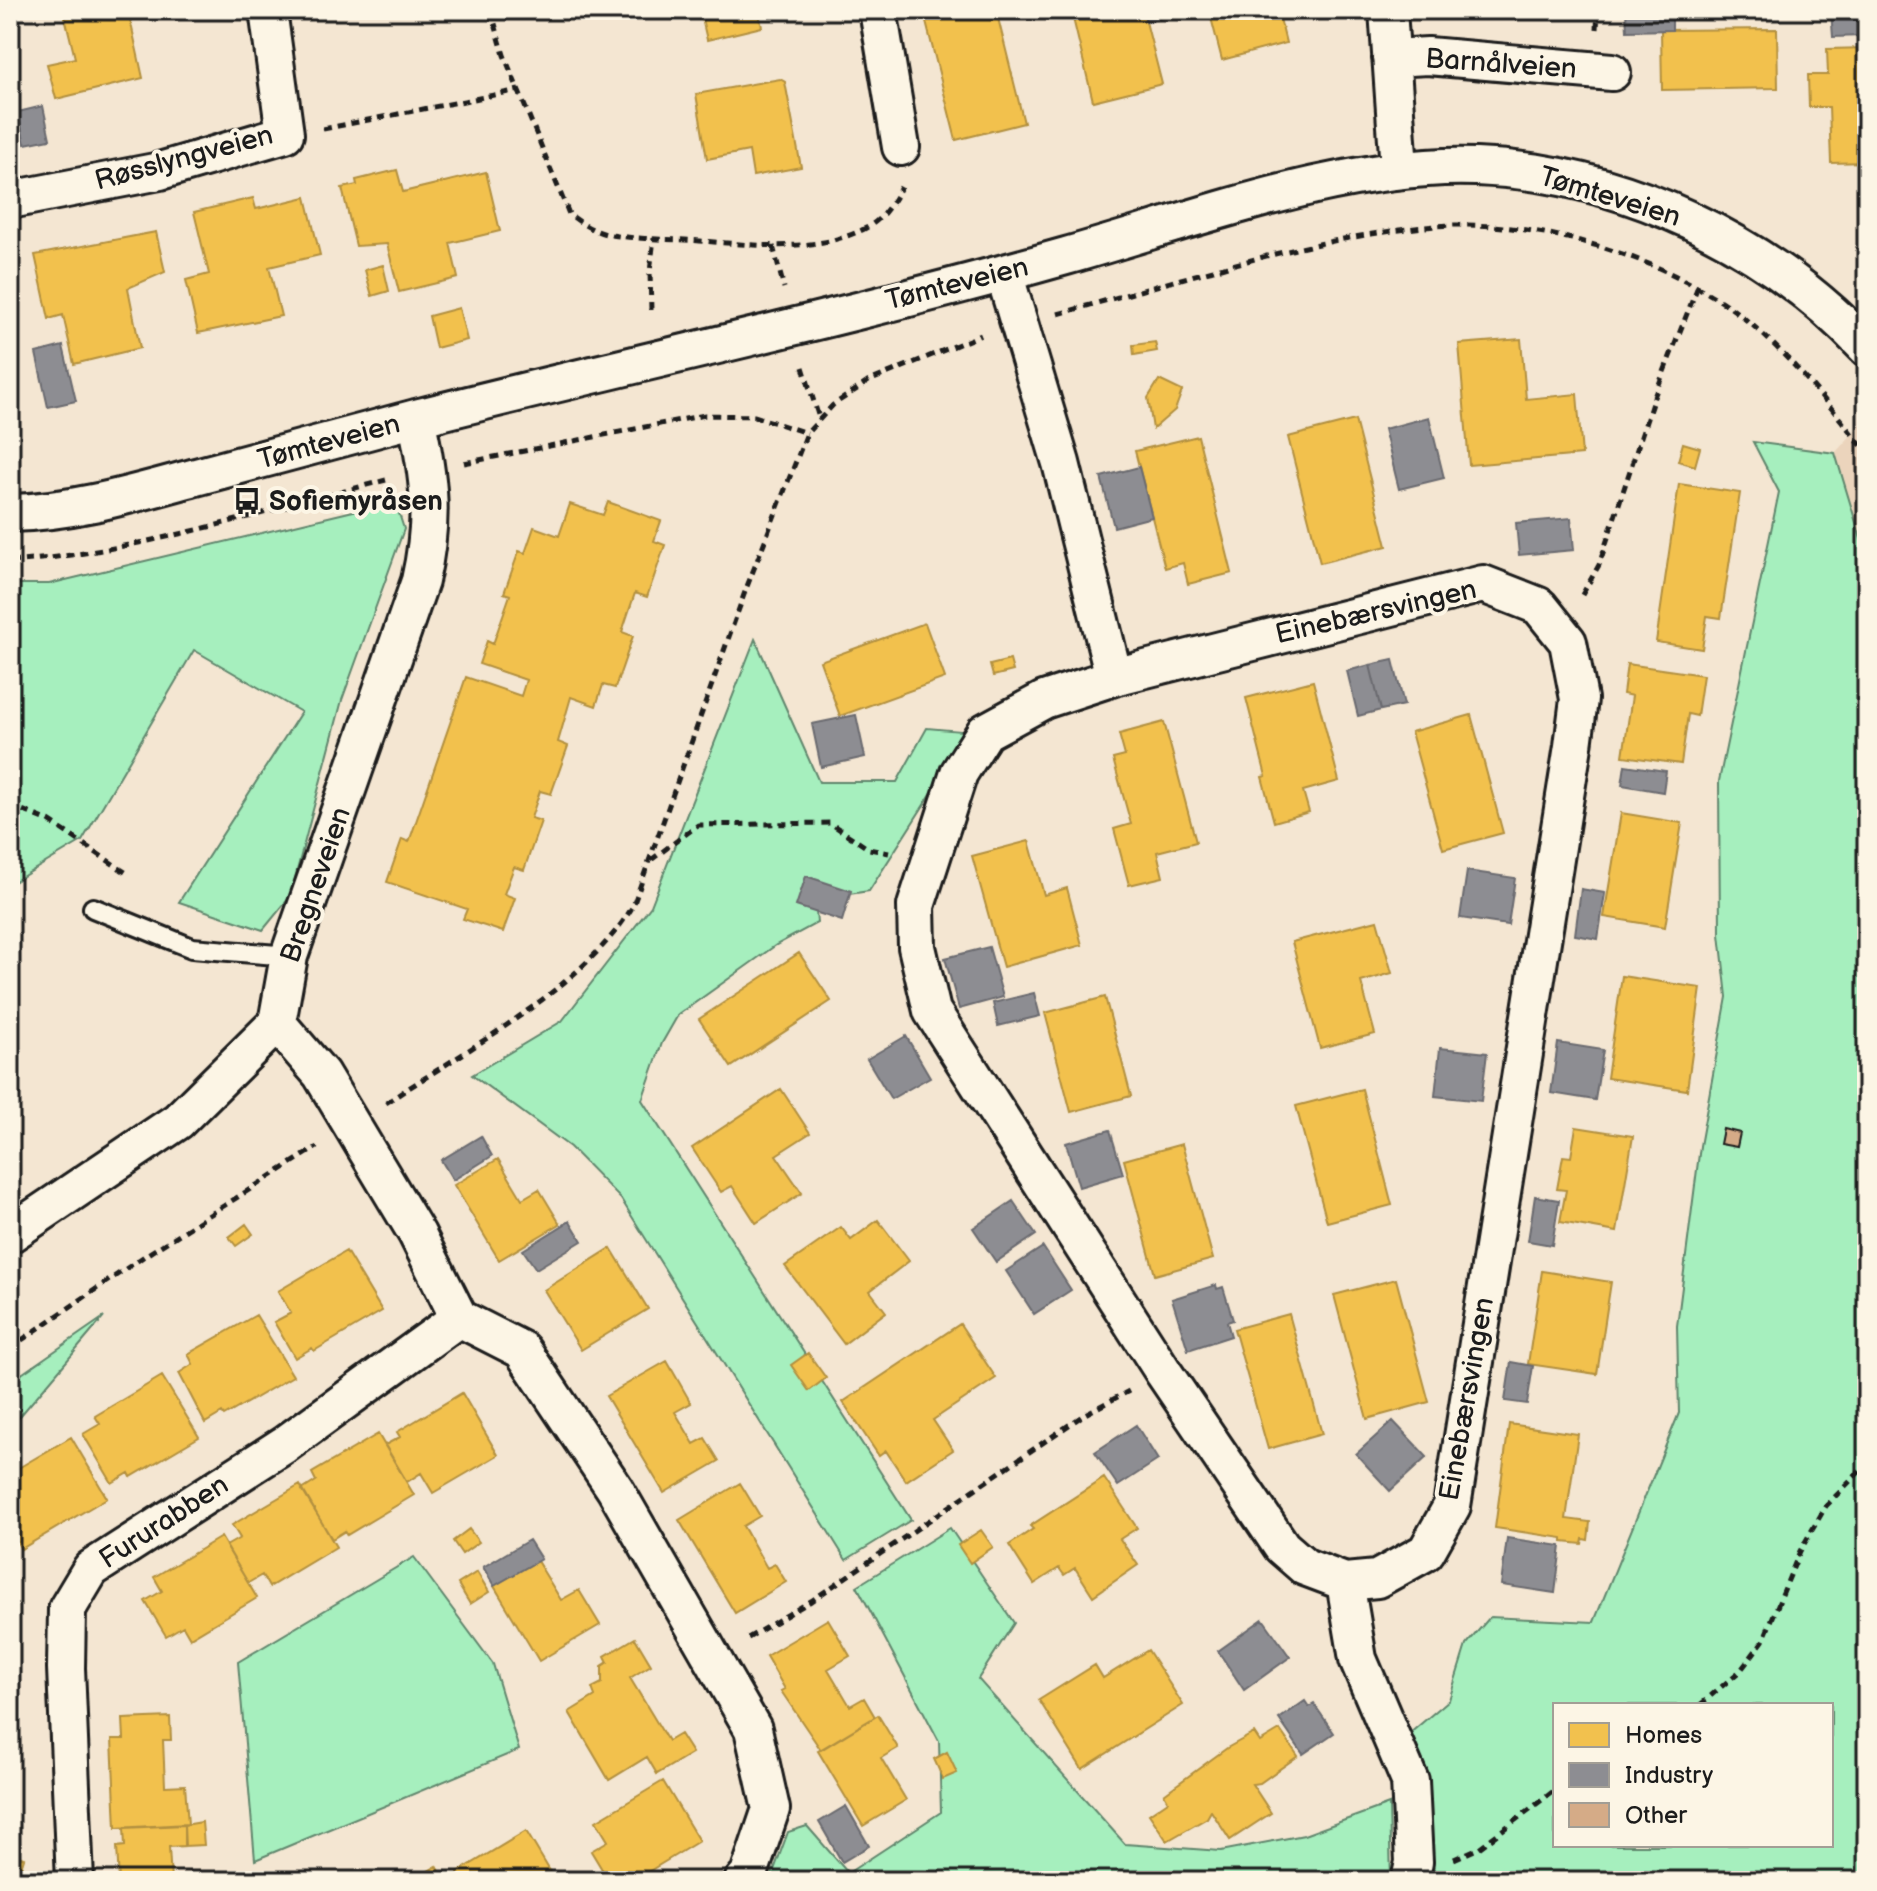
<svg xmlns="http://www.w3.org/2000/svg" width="1877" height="1891" viewBox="0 0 1877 1891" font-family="'Balsamiq Sans',sans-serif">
	<rect width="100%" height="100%" fill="#f4e6d2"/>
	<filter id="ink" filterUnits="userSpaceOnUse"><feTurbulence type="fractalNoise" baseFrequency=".0125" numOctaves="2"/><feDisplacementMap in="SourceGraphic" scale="16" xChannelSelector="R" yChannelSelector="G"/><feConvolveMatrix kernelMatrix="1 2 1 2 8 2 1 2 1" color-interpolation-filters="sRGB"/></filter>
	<g filter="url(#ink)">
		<path fill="#ebd4bc" d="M1867 418V559L1835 453Z"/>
		<path fill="#a6efbe" stroke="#61866d" stroke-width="2" fill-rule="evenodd" d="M1753 442 1835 453 1867 559V1881H1424L1409 1734 1449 1700 1466 1645 1490 1617 1594 1622 1679 1413 1677 1326 1700 1146 1727 997 1720 934 1719 781 1779 492ZM1555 1705H1831V1845H1555Z
			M395 501 404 529 342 700 290 897 263 930 179 902 301 712 194 650 82 841 10 884V584H49Z
			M755 639 819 782H897L927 728 962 731 936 786 869 891 815 899 817 923 776 945 678 1015 662 1043 642 1100 911 1520 846 1560 621 1199 570 1147 472 1075 562 1021 651 906Z
			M104 1317 10 1428V1382Z
			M950 1528 1014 1623 978 1679 1125 1844 1221 1851 1304 1835 1389 1804 1391 1881H770L788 1832 807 1826 848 1873 941 1812 939 1741 857 1586Z
			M414 1557 493 1664 519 1750 255 1860 238 1662Z"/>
		<path fill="#f2c14e" stroke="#b2903f" stroke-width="2" d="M77 10H128L143 78 56 99 47 64 75 58 64 13Z
			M700 10H758L762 27 707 40Z
			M940 10H996L1024 123 956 140 924 14Z
			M1071 10H1143L1162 84 1093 101Z
			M1209 10H1278L1286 43 1222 60Z
			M1777 29 1778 88 1662 90 1661 30Z
			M1867 48V162L1831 163 1829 107H1809L1808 75H1828L1827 49Z
			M780 79 785 82 801 167 753 176 749 151 707 159 696 94Z
			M397 170 403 192 486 172 500 231 450 243 458 278 399 292 387 244 356 246 342 188 357 185 356 180Z
			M306 197 320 255 269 267 281 316 198 333 186 280 209 274 194 212 253 198 256 209Z
			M156 232 165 272 128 288 140 348 74 364 63 315 49 319 35 255Z
			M383 265 389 291 372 296 365 270Z
			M459 308 467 340 436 348 429 316Z
			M1521 339 1526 399 1577 394 1582 455 1469 465 1459 344Z
			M1155 342 1157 351 1134 355 1133 345Z
			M1159 380 1182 391 1175 410 1153 429 1148 398Z
			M1355 420 1387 546 1320 563 1288 437Z
			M1198 436 1232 573 1188 584 1183 563 1165 568 1135 451Z
			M1683 443 1700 448 1695 466 1678 461Z
			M1679 484 1740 493 1721 618 1707 616 1702 649 1656 642Z
			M608 502 661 521 654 541 665 545 647 597 635 593 622 632 633 636 615 688 603 685 596 706 571 697 558 742 568 746 551 794 540 791 531 818 541 821 524 870 514 867 504 894 515 898 503 932 463 919 467 909 387 882 402 839 409 842 466 677 521 696 526 680 479 664 487 641 493 644 510 595 504 593 519 551 525 553 534 527 559 536 570 504 603 515Z
			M925 623 945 678 840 716 820 661Z
			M1010 660 1013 671 993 676 990 665Z
			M1627 664 1703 675 1697 716 1688 714 1681 764 1623 756 1632 696 1623 694Z
			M1313 681 1339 781 1303 791 1309 812 1274 822 1262 777 1266 776 1246 698Z
			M1471 715 1503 833 1443 849 1411 732Z
			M1164 722 1196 842 1157 852 1163 877 1129 885 1114 829 1131 824 1113 759 1125 756 1119 734Z
			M1621 813 1682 823 1665 927 1604 917Z
			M1029 841 1044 895 1067 888 1082 945 1003 967 972 856Z
			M1377 920 1392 973 1361 982 1375 1034 1320 1048 1292 942Z
			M799 953 831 1001 731 1067 699 1019Z
			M1622 976 1701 988 1687 1090 1607 1078Z
			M1105 997 1131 1096 1071 1112 1045 1013Z
			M781 1089 810 1133 776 1155 802 1193 756 1223 732 1186 721 1192 692 1148Z
			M1362 1089 1392 1205 1327 1222 1296 1106Z
			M1576 1127 1633 1136 1617 1232 1560 1222 1566 1190 1557 1189 1563 1156 1571 1157Z
			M1182 1144 1213 1259 1155 1275 1124 1160Z
			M498 1159 522 1199 539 1189 560 1224 499 1260 454 1185Z
			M878 1220 909 1261 870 1291 886 1312 844 1344 785 1266 841 1227 851 1240Z
			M246 1224 253 1234 236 1246 229 1237Z
			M611 1248 648 1309 581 1350 544 1290Z
			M346 1251 382 1311 314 1351 312 1348 295 1358 274 1322 291 1313 278 1291Z
			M1542 1271 1611 1282 1597 1374 1528 1364Z
			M1396 1279 1429 1402 1367 1419 1334 1295Z
			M1289 1314 1322 1434 1268 1449 1234 1329Z
			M256 1315 293 1376 224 1416 222 1413 205 1423 179 1373 193 1364 188 1354Z
			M960 1324 996 1378 933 1420 953 1450 906 1481 886 1451 879 1456 843 1402Z
			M808 1353 826 1378 809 1391 791 1365Z
			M667 1361 691 1403 675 1412 694 1444 705 1438 719 1461 664 1493 606 1396Z
			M162 1376 199 1437 131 1477 129 1473 112 1483 83 1434 100 1424 95 1416Z
			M462 1393 498 1455 433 1493 421 1473 407 1482 385 1445 400 1437 397 1432Z
			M1509 1424 1578 1434 1566 1519 1590 1522 1588 1540 1583 1539 1582 1544 1563 1542V1538L1495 1528Z
			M378 1434 414 1495 347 1535 345 1531 332 1539 302 1490 316 1481 312 1473Z
			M71 1437 107 1498 21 1549 10 1529V1473Z
			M1104 1478 1137 1528 1120 1539 1138 1565 1093 1596 1075 1568 1064 1575 1059 1568 1034 1584 1009 1545 1033 1529 1030 1526Z
			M740 1483 760 1516 743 1526 767 1568 775 1564 786 1582 735 1613 679 1520Z
			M300 1485 336 1547 269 1587 262 1575 248 1583 226 1546 240 1538 232 1525Z
			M469 1529 479 1542 462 1554 453 1541Z
			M981 1530 993 1547 970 1563 958 1545Z
			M221 1537 257 1598 190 1638 183 1626 166 1636 145 1601 162 1591 154 1577Z
			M537 1561 561 1600 579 1590 600 1625 539 1661 494 1586Z
			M477 1572 489 1592 470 1604 458 1584Z
			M828 1619 850 1656 828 1669 850 1706 864 1698 875 1717 821 1750 781 1691 785 1689 766 1656Z
			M635 1638 651 1665 630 1678 668 1741 680 1734 692 1753 657 1774 647 1757 609 1780 569 1712 595 1696 592 1688 602 1683V1666L608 1662 605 1656Z
			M1148 1650 1183 1705 1082 1769 1039 1700 1095 1665 1103 1678Z
			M878 1715 898 1748 881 1758 906 1800 863 1826 818 1751Z
			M170 1717 171 1740H163L165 1786 185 1785 188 1824 116 1828 112 1739H124L123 1719Z
			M1280 1730 1298 1756 1260 1783 1252 1784 1271 1813 1230 1840 1211 1811 1207 1818 1167 1841 1149 1814 1168 1801 1164 1794 1227 1748 1254 1733 1260 1742Z
			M947 1752 957 1773 943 1779 934 1759Z
			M663 1781 699 1841 633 1881 629 1876 622 1881H609L591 1851 608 1841 596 1821Z
			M202 1822 204 1845 184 1846V1825Z
			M184 1825 185 1846 169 1847 171 1881H119L117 1847 125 1846 124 1828Z
			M526 1831 556 1881H464L458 1872Z
			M10 1853 24 1858 17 1880 19 1881H10Z
			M437 1866 445 1881H411Z"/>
		<path fill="#8d8d92" stroke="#6b6b6f" stroke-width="2" d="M1143 10H1188V12L1146 22Z
			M1449 10H1491V17L1449 15Z
			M1626 10H1672V30L1627 31Z
			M1831 10H1867V28L1863 29V36L1833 37Z
			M10 87H13L22 137 10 139Z
			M43 106 50 139 25 144 18 112Z
			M63 346 76 401 48 407 36 353Z
			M1429 417 1444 478 1399 489 1384 429Z
			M1139 467 1152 517 1114 527 1101 477Z
			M1571 518 1574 550 1519 555 1516 523Z
			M1393 660 1404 705 1381 710 1370 665Z
			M1370 665 1381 710 1358 716 1347 671Z
			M856 715 865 757 821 767 812 724Z
			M1625 765 1666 771 1663 792 1622 785Z
			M1467 871 1515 878 1508 925 1460 918Z
			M806 876 851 891 842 921 796 906Z
			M1581 889 1605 893 1598 939 1575 935Z
			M989 947 1003 997 959 1009 945 958Z
			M1034 993 1040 1016 998 1026 993 1003Z
			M906 1036 930 1077 891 1099 867 1059Z
			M1558 1043 1603 1050 1595 1100 1551 1093Z
			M1440 1048 1487 1053 1481 1101 1435 1096Z
			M1110 1130 1123 1174 1079 1187 1066 1143Z
			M481 1136 492 1156 453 1180 441 1160Z
			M1535 1196 1559 1200 1552 1245 1528 1241Z
			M1013 1201 1036 1235 996 1262 973 1228Z
			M570 1221 582 1241 536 1269 523 1250Z
			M1043 1247 1071 1290 1034 1314 1006 1271Z
			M1216 1285 1217 1289 1223 1287 1233 1320 1227 1322 1231 1336 1188 1350 1172 1299Z
			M1511 1362 1533 1366 1527 1404 1505 1401Z
			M1393 1421 1427 1457 1390 1491 1356 1454Z
			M1136 1425 1158 1460 1118 1486 1095 1452Z
			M1507 1538 1561 1546 1555 1593 1501 1585Z
			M529 1540 541 1559 494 1586 483 1567Z
			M1263 1619 1290 1657 1244 1690 1218 1651Z
			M1305 1701 1309 1707 1314 1704 1334 1733 1303 1754 1279 1719Z
			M846 1806 869 1846 842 1862 819 1822Z"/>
		<path fill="#d5ab87" stroke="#1c1c1c" stroke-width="2" d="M1723 1129 1740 1133 1737 1147 1720 1144Z"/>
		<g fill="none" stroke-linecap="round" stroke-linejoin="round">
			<g stroke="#1c1c1c" stroke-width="24">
				<path id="service" d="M93 908 192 948 289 956"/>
			</g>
			<g stroke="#1c1c1c" stroke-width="42">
				<path id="minor" d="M878 10 901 147
					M1388 10 1399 169
					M1391 58 1428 56 1612 72
					M10 200 160 171 285 134 268 10
					M1004 273 1061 463 1114 677
					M10 513C72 512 133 494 192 478 268 458 344 437 420 417 635 363 853 316 1066 256 1194 220 1344 162 1476 167 1622 172 1769 243 1867 348
					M1483 584 1539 606 1568 642 1579 699 1573 746 1452 1506 1426 1552 1377 1579 1345 1582 1305 1567 1282 1547 1164 1373 932 1011 917 947 916 906 959 773 985 732 1044 700 1114 677Z
					M277 1023 321 1074 417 1234 459 1318 522 1350 615 1489 753 1729 771 1809 749 1874 743 1881
					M10 1234 178 1121 277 1023 289 956 420 581C434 519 430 480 416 418
					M1345 1582 1358 1659 1410 1781 1414 1862 1410 1881
					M75 1881 66 1668 67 1609 91 1569 284 1445 459 1318"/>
			</g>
			<path stroke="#1c1c1c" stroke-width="5" stroke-dasharray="8 6" stroke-linecap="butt" d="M491 10 504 55 569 214C581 223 591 230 606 234 631 239 660 239 685 240 743 243 812 256 866 228 882 220 893 202 901 187
				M1597 29 1598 10
				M323 129 519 90
				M773 246 784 288
				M651 310 650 272 654 238
				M1058 314C1182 280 1308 237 1436 226 1531 218 1659 255 1735 311 1787 351 1827 402 1867 453
				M803 367 819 418
				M464 463 705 415 754 416 807 433
				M10 562C137 552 263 512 386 480
				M1582 595 1599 565 1654 397 1698 286
				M10 805 49 821 128 874
				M651 860 698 825 830 823 869 849 889 853
				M386 1103C465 1050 584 988 633 906L746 589 807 433 833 405 869 381 981 335
				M10 1348 146 1255 317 1147
				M748 1638 811 1601 1085 1414 1129 1391
				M1700 1705 1741 1670 1763 1641 1800 1551 1826 1506 1867 1464
				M1454 1859 1479 1848 1555 1790"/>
			<use href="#service" stroke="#fcf5e5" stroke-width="18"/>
			<use href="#minor" stroke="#fcf5e5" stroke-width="36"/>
		</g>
	</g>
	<defs>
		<g id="bus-bare" transform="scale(2.16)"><path d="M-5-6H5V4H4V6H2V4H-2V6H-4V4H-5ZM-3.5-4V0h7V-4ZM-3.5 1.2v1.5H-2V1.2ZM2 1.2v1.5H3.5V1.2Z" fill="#1c1c1c" stroke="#fcf5e5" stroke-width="2.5" paint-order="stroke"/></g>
	</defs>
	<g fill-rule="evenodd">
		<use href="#bus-bare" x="247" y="501"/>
	</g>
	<g text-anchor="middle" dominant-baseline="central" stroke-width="8" stroke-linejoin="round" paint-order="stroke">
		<g font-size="28" fill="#1c1c1c" stroke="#fcf5e5">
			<text transform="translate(1501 64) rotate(4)">Barnålveien</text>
			<text transform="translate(184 158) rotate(-15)">Røsslyngveien</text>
			<text transform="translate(1610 197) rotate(17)">Tømteveien</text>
			<text transform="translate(957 284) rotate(-14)">Tømteveien</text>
			<text transform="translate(329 442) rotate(-15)">Tømteveien</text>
			<text transform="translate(1376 612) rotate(-13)">Einebærsvingen</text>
			<text transform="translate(316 885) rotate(-71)">Bregneveien</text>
			<text transform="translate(1467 1399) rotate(-80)">Einebærsvingen</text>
			<text transform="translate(164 1522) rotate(-33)">Fururabben</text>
		</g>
		<g font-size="28" font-weight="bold" fill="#1c1c1c" stroke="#fcf5e5" text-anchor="start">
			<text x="269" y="501">Sofiemyråsen</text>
		</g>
	</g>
	<rect width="1877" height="1891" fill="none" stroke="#fcf5e5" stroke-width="40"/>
	<rect x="20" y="20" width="1837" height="1851" fill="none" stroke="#1c1c1c" stroke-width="3" filter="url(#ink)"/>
	<rect x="1553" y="1703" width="280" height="144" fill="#fcf5e5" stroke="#a29e95" stroke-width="2"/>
	<rect x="1569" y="1723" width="40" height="24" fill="#f2c14e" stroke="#a29e95" stroke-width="2"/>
	<text x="1625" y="1743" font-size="24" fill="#1c1c1c">Homes</text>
	<rect x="1569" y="1763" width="40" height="24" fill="#8d8d92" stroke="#a29e95" stroke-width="2"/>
	<text x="1625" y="1783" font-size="24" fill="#1c1c1c">Industry</text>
	<rect x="1569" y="1803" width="40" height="24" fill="#d5ab87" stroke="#a29e95" stroke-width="2"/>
	<text x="1625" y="1823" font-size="24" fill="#1c1c1c">Other</text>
</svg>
